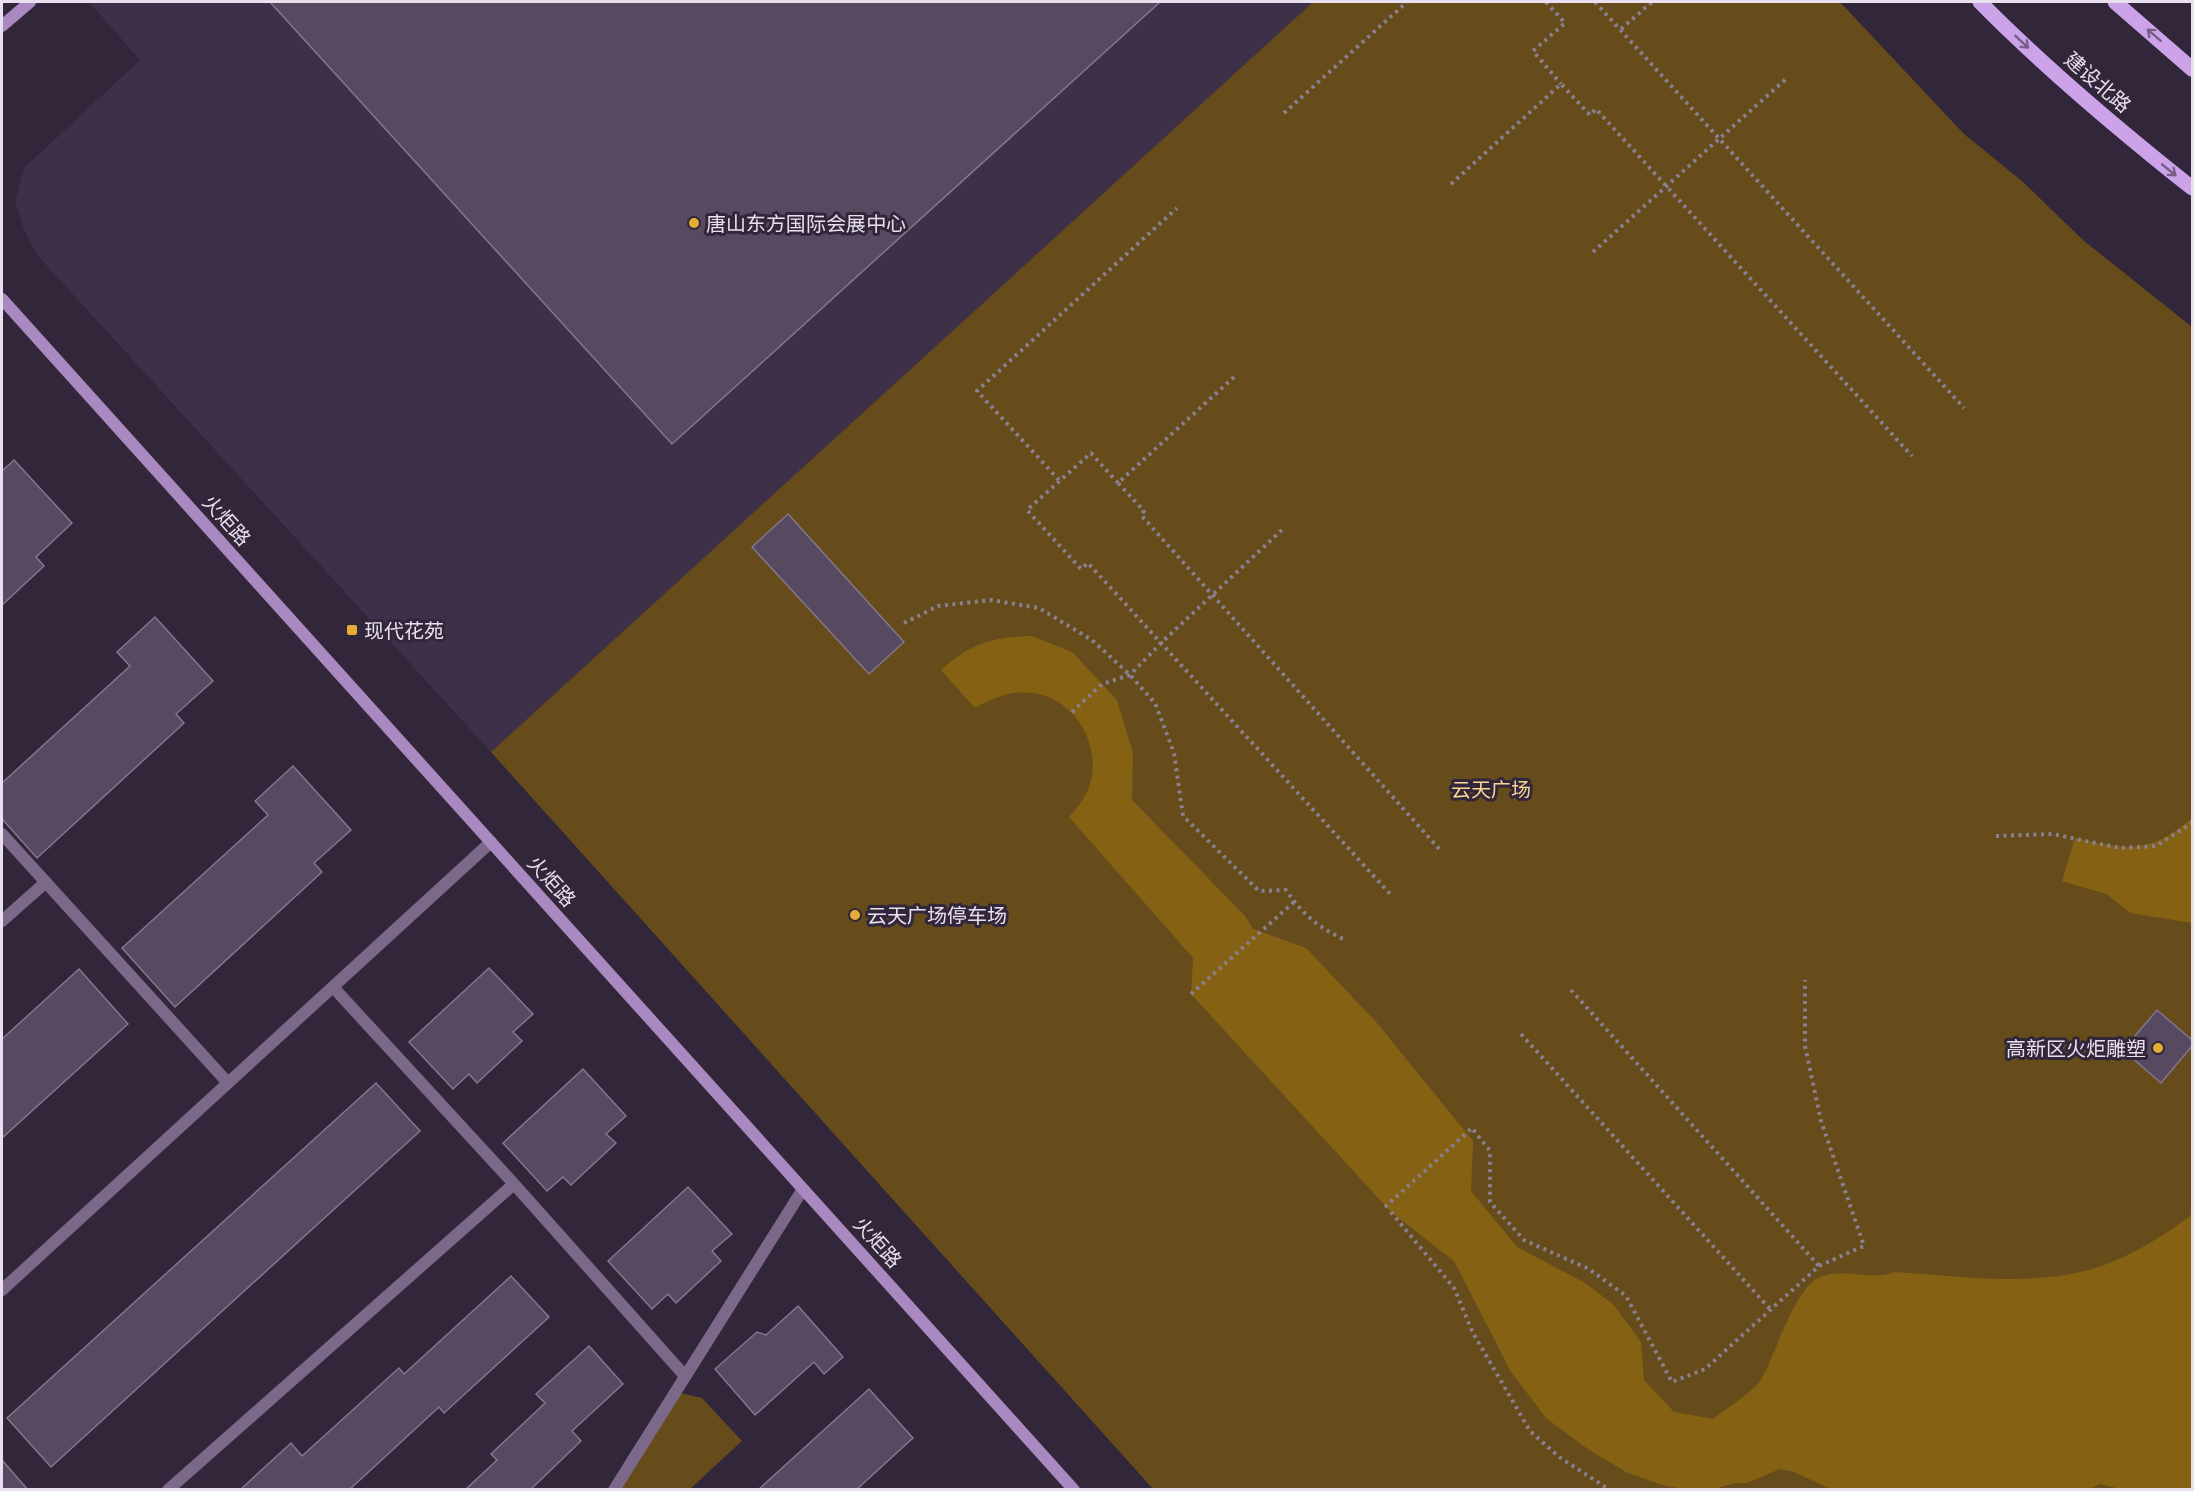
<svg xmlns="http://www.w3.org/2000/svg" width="2194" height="1491" viewBox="0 0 2194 1491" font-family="'Open Sans','Noto Sans SC',sans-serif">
	<rect width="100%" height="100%" fill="#32263b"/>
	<path fill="#3f3049" d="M89 2H1313L491 752 38 256 24 230 15 201 24 168 140 60Z"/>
	<path fill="#654c1a" d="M1313 2H1840L1964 134 2022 181 2083 240 2192 327V1489H1153L491 752Z
		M680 1393 702 1398 742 1441 690 1489 616 1490Z"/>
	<path fill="#856113" d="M1032 636 1072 652 1117 700 1133 753 1132 800 1245 916 1253 929 1306 948 1377 1023 1473 1141 1471 1191 1517 1247 1585 1283 1613 1304 1641 1342 1644 1380 1674 1412 1713 1419C1724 1410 1753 1392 1760 1381 1775 1357 1793 1291 1818 1278 1842 1266 1870 1282 1894 1272 1958 1276 2029 1287 2092 1269 2126 1259 2165 1236 2192 1214V1489H2120L2100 1484 2088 1490 1831 1489 1794 1472 1780 1469 1747 1483H1735L1714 1489H1682L1662 1485 1626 1472 1589 1450 1546 1418 1511 1372 1454 1261 1391 1212 1191 994 1193 958 1069 817C1074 812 1079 806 1083 799 1109 758 1080 698 1032 693 1011 690 993 698 975 708L941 670C971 643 992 637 1032 636Z
		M2192 818V923L2131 913 2106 894 2062 881 2075 838C2127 850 2149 855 2192 818Z"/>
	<path fill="#574a60" stroke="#84768e" stroke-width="1.5" d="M270 2H1160L672 444Z
		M14 460 72 523 36 557 44 566 2 605V471Z
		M788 514 904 642 869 674 752 547Z
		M155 617 213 681 176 714 184 723 37 858 2 819V783L130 666 117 652Z
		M293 766 351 830 314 863 322 872 175 1007 122 948 268 815 255 801Z
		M489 968 533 1014 513 1032 522 1041 477 1083 469 1074 453 1089 409 1042Z
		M79 969 128 1024 2 1138V1039Z
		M2157 1010 2192 1040V1046L2161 1083 2123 1050Z
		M583 1069 626 1116 606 1134 616 1143 571 1185 563 1177 547 1191 503 1143Z
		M376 1083 420 1131 51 1467 7 1418Z
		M688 1187 732 1234 712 1251 721 1261 676 1303 668 1294 652 1309 608 1261Z
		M511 1276 549 1317 444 1413 439 1407 349 1490H240L291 1443 302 1456 399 1368 404 1374Z
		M798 1306 843 1357 824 1374 814 1362 755 1415 715 1369 757 1332 766 1335Z
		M589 1346 623 1384 572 1431 581 1441 530 1490H465L497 1460 491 1454 545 1403 536 1394Z
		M869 1389 913 1438 856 1490H758Z
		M2 1460 28 1490H2Z"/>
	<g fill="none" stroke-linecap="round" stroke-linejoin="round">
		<path stroke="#8a8091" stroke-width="4" stroke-dasharray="3 4.5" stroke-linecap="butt" d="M1546 2 1565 23 1533 51 1561 84
			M1595 2 1964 408
			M1621 29 1652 2
			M1284 113 1407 2
			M1451 184 1561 84 1590 115 1596 109 1912 456
			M1593 252 1787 78
			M1234 377 1118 483 1144 511 1141 515 1441 851
			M1059 480 977 391 1177 208
			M1118 483 1091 453 1027 510 1081 569 1088 563 1391 895
			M904 623 938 606 991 600 1039 608 1092 640 1130 675 1155 703 1174 753 1183 816 1259 891 1286 890C1302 914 1318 927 1343 939
			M1072 712 1102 684 1130 675 1161 643 1285 527
			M1996 836 2052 834 2120 848 2156 846 2192 823
			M1571 990 1819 1266
			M1191 994 1294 902
			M1521 1034 1770 1309
			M1385 1207 1472 1128 1490 1151V1202L1524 1240 1589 1269 1626 1296 1672 1382 1705 1369 1819 1266 1864 1246 1821 1121 1805 1046V980
			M1391 1212 1454 1288 1473 1333 1530 1431 1559 1457 1610 1490"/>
		<path stroke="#7c6889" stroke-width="12" d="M2 834 228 1083
			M2 921 46 882
			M333 987 514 1184 685 1376
			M2 1290 491 842
			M168 1490 514 1184"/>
		<path stroke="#7c6889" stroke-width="12" d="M614 1490 803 1189"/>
		<path stroke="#a989bf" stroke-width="12" d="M2 26 30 2
			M2 299 1074 1490"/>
		<path stroke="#cca3e8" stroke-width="15" d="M1980 2C2046 69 2119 130 2192 188
			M2115 2 2192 69"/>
	</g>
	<defs><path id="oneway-shaft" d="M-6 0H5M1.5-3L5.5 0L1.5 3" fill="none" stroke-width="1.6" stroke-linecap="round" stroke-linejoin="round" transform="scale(1.5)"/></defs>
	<g stroke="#775e89">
		<use href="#oneway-shaft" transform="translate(2154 35) rotate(-139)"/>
		<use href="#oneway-shaft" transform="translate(2022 42) rotate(43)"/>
		<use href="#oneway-shaft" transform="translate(2169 170) rotate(39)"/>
	</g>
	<g fill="#e6ad36" stroke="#32263b" stroke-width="2">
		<circle cx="694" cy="223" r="6"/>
		<rect x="346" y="624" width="12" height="12" rx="3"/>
		<circle cx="855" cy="915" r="6"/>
		<circle cx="2158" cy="1048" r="6"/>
	</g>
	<g text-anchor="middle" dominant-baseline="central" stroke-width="6" stroke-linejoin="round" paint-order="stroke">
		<g font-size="20" fill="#e8e0ee" stroke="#32263b">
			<text transform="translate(2098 82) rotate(41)">建设北路</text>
			<text transform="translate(227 520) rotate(48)">火炬路</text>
			<text transform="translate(552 881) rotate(48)">火炬路</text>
			<text transform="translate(878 1242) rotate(48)">火炬路</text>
		</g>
		<g font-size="20" fill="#e8e0ee" stroke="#32263b" text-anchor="start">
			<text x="706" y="223">唐山东方国际会展中心</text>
			<text x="364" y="630">现代花苑</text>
			<text x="867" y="915">云天广场停车场</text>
			<text x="2146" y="1048" text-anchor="end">高新区火炬雕塑</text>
		</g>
		<g font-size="20" fill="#f9d593" stroke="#32263b">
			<text x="1491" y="789">云天广场</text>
		</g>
	</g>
	<rect width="2194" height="1491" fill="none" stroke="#e8e0ee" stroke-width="6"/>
</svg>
